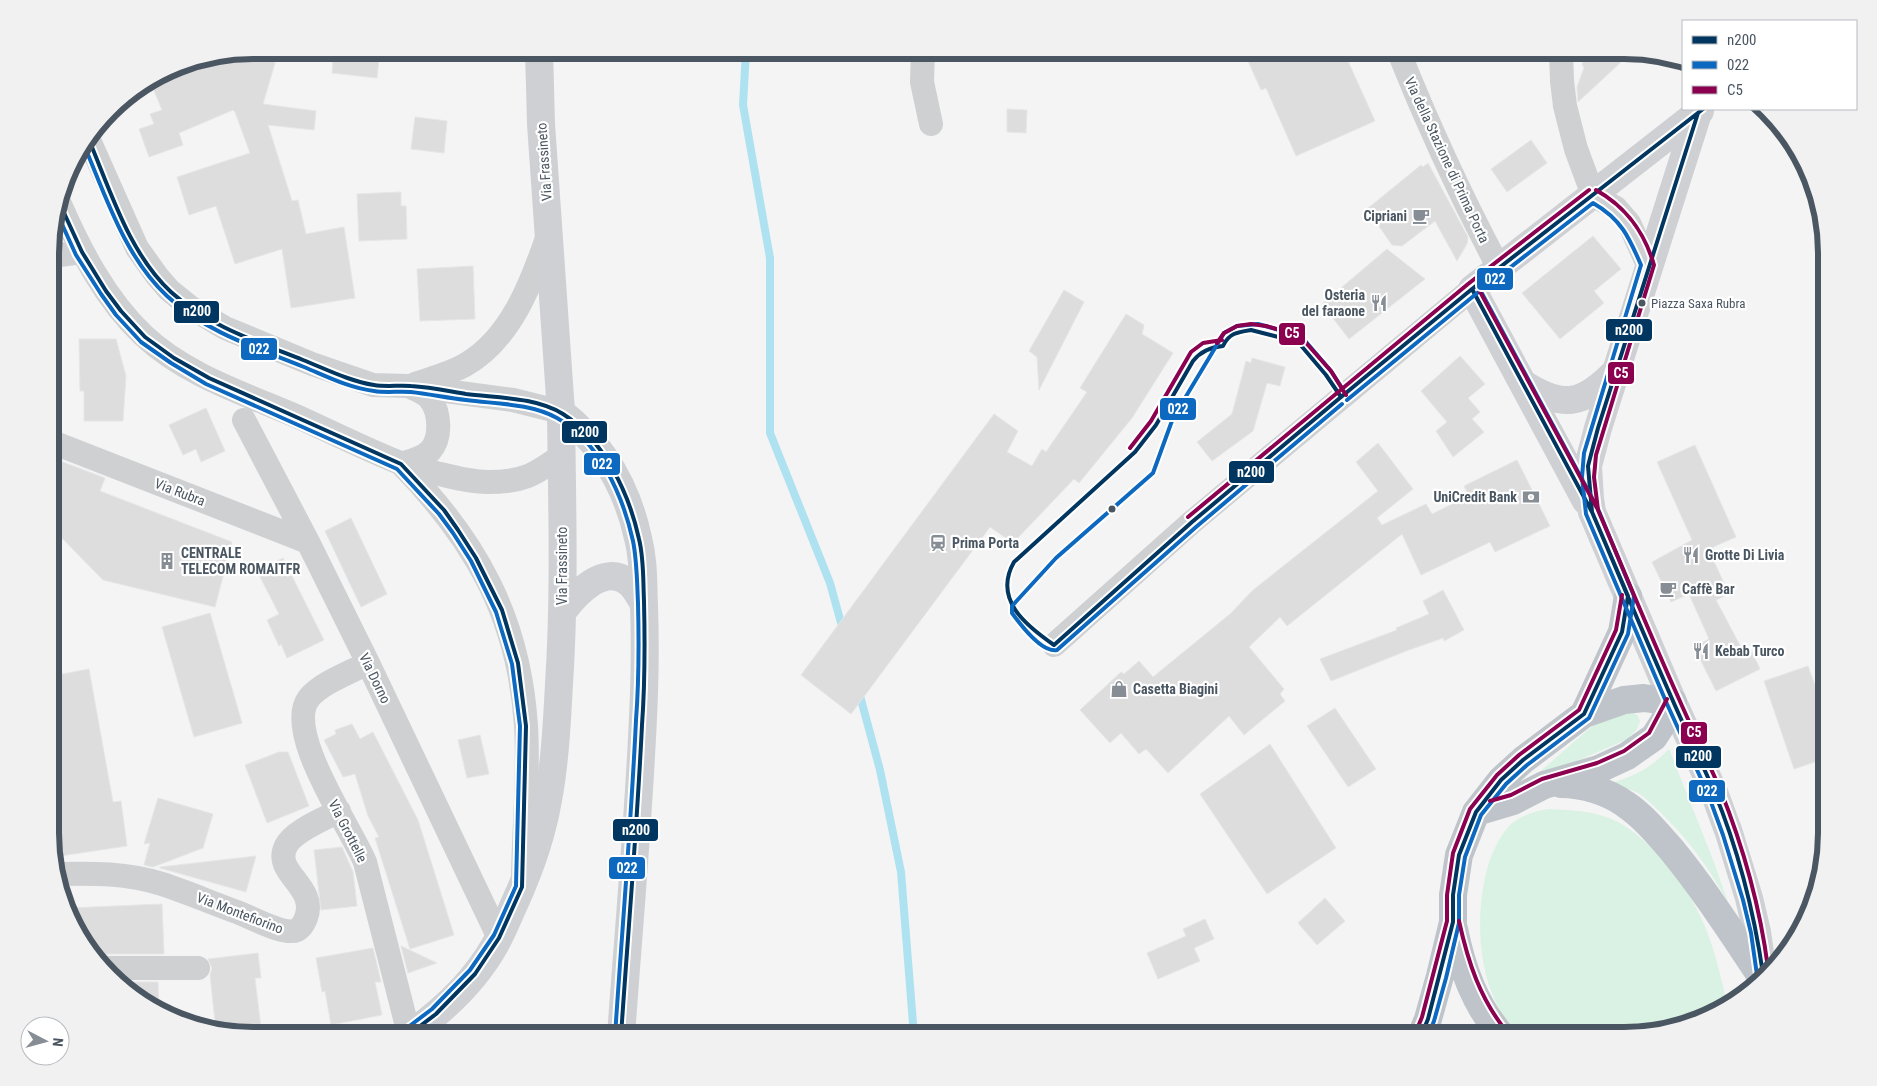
<svg xmlns="http://www.w3.org/2000/svg" width="1877" height="1086" viewBox="0 0 1877 1086" font-family="'Roboto Condensed',sans-serif">
	<rect width="100%" height="100%" fill="#f4f4f4"/>
	<path fill="#d9f2e3" d="M1630 711 1637 715 1640 721 1637 729 1628 739 1528 782 1597 722Z
		M1669 749 1712 857 1728 902C1709 869 1692 844 1666 818 1658 810 1649 801 1640 794 1631 789 1620 787 1610 784 1638 774 1648 770 1669 749Z
		M1549 809C1569 810 1591 811 1609 818 1646 832 1688 886 1703 922 1715 949 1721 978 1728 1007L1689 1025 1638 1036H1524C1474 1002 1472 905 1492 854 1497 844 1502 833 1510 825 1521 815 1535 811 1549 809Z"/>
	<g fill="none" stroke-linecap="round" stroke-linejoin="round">
		<path stroke="#aee2f0" stroke-width="8" d="M746 50 743 105 770 258V433L830 583 843 630
			M859 692 880 770 901 872 914 1036"/>
	</g>
	<path fill="#ddddde" stroke="#e5e6e7" d="M252 50H270L275 63 263 104 316 111 314 130 268 125 292 201 298 200 306 234 344 227 355 298 291 308 282 249 235 264 216 206 189 215 177 177 250 153 235 112 233 110 179 133 183 145 149 157 139 129 154 124 150 114 162 110 151 83 214 58Z
		M334 50H380L377 78 332 73Z
		M1243 50H1343L1375 121 1296 156 1266 88 1261 90Z
		M1589 50 1633 51 1578 102 1577 87 1584 68 1582 64Z
		M1007 109 1027 110 1026 133 1007 132Z
		M415 117 447 121 444 153 411 149Z
		M1531 140 1547 163 1507 192 1491 169Z
		M1428 163 1468 237 1467 244 1457 261 1435 221 1402 246 1392 245 1367 209 1421 165 1423 167Z
		M401 192V206H406L407 239 359 241 357 194Z
		M1593 236 1621 269 1594 291 1604 303 1560 339 1522 293Z
		M1387 249 1425 279 1349 339 1322 304Z
		M473 266 475 319 420 321 417 269Z
		M1064 290 1084 302 1039 390 1037 357 1029 351Z
		M1126 314 1144 325 1142 334 1173 353 1132 418 1079 483 1074 479 1013 543 990 527 851 714 801 675 994 414 1018 431 1007 452 1032 466 1042 449 1046 452 1087 392 1080 388Z
		M79 339H116L126 376 123 421H84V391H80Z
		M1460 356 1485 384 1468 398 1480 412 1472 419 1484 432 1453 457 1436 431 1447 422 1421 391Z
		M1252 358 1285 367 1280 386 1267 383 1253 431 1212 461 1197 442 1232 414 1246 361 1251 363Z
		M206 408 225 451 201 462 196 449 183 455 169 425Z
		M1378 443 1413 489 1377 518 1382 525 1426 504 1432 514 1469 496 1464 486 1517 460 1550 526 1495 552 1490 542 1421 575 1402 534 1287 626 1280 617 1249 647 1284 689 1280 694 1285 701 1244 735 1229 716 1168 773 1146 749 1139 754 1121 733 1110 743 1080 710 1121 672 1124 674 1139 661 1153 677 1230 614 1253 590 1378 491 1356 462Z
		M1695 445 1736 537 1713 547 1716 555 1712 557 1729 594 1716 600 1744 653 1751 650 1760 669 1716 691 1694 647 1709 639 1689 594 1671 602 1652 562 1692 540 1657 462Z
		M52 458 105 478 100 491 232 542 215 607 103 580 52 528Z
		M351 518 387 594 361 607 325 531Z
		M283 558 324 640 287 658 281 644 279 646 267 620 279 614 257 571Z
		M1443 590 1464 630 1444 641 1443 638 1406 651 1331 681 1320 659 1397 630 1396 628 1429 614 1423 601Z
		M210 613 242 723 194 737 162 627Z
		M1808 666 1827 718V758L1794 769 1764 681Z
		M89 669 113 802 121 801 127 846 60 856 52 806V676Z
		M1335 708 1376 769 1348 787 1307 726Z
		M352 724 360 739 373 732 418 820 454 935 410 949 375 838 379 837 368 816 355 774 343 777 324 740 336 734 335 730Z
		M480 735 489 774 467 778 458 740Z
		M1270 744 1336 848 1267 894 1200 794Z
		M279 752H288L309 806 267 823 245 765Z
		M158 798 213 814 203 848 153 867 144 865 150 843 144 844Z
		M342 847 353 872 357 906 321 910 314 850Z
		M256 856 246 892 160 868V867Z
		M1325 898 1345 921 1317 945 1298 923Z
		M162 904 164 954H108L98 959 84 946 70 908Z
		M1205 919 1214 939 1194 948 1200 961 1158 979 1147 953 1186 936 1183 929Z
		M401 946 437 963 408 973Z
		M373 948 381 982H375L382 1015 331 1025 325 991 322 992 316 958Z
		M258 953 261 978H255L262 1036 216 1031 210 975 212 968 208 959Z
		M122 982H158L159 1012 151 1009Z"/>
	<g fill="none" stroke-linecap="round" stroke-linejoin="round">
		<path stroke="#ced0d2" stroke-width="24" d="M923 50 922 82 931 124
			M1398 50C1428 125 1461 197 1499 268
			M1561 50 1562 81 1565 106 1576 149 1593 195 1616 208 1629 223 1648 265
			M89 140 137 248 157 276 169 290 190 307 225 328 312 364 373 385 408 386 513 400 561 412
			M59 202C80 250 105 299 143 335 185 375 245 394 296 416 331 432 365 449 400 463 412 468 427 470 440 474 456 478 472 482 488 482 523 482 534 475 561 456
			M52 256 82 252
			M415 384C432 378 449 374 465 365 511 339 532 282 548 235
			M244 420 308 542 368 663 499 938
			M52 442 308 542
			M401 464C476 541 519 617 526 726 529 774 524 826 523 874
			M401 464C411 461 423 458 430 451 442 438 440 412 430 399 425 393 417 390 410 387
			M1054 645 1192 522 1472 289
			M368 663C351 672 321 683 309 698 283 731 351 828 365 862L409 1034
			M57 874C92 873 128 873 162 884 187 892 212 903 237 912 251 917 284 936 297 930 301 928 304 923 306 918 318 886 272 873 286 846 293 831 324 819 339 811
			M108 968H198"/>
		<path stroke="#ced0d4" stroke-width="28" d="M1698 113 1598 428 1588 466 1590 499 1592 512 1673 702 1714 792 1729 833 1749 898 1757 932 1763 974
			M1524 384C1564 409 1583 405 1616 371
			M561 412C602 444 627 487 638 538 644 561 643 583 644 606 645 635 645 663 644 693 640 807 629 922 621 1036
			M1586 501 1472 289 1700 111
			M563 611C576 594 604 563 628 582 635 587 639 596 644 604
			M407 1036C442 1012 474 982 495 945 503 931 509 915 516 900 530 869 542 835 548 800 555 762 557 722 559 684 565 593 562 503 561 412L541 124 539 50"/>
		<path stroke="#bec4c9" stroke-width="28" d="M1584 714 1622 632 1628 596
			M1561 784C1582 784 1607 791 1625 804 1643 816 1657 833 1671 849 1704 889 1732 933 1761 976
			M1454 929C1462 969 1475 1005 1502 1036
			M1421 1036 1428 1019 1440 976 1453 922V895L1459 855 1476 812 1501 780 1523 760 1584 714 1624 700 1644 698 1673 702 1663 723 1654 737 1627 756 1599 769 1544 785 1513 801 1476 812"/>
		<g stroke="#fff" stroke-width="8">
			<path id="bus-1" d="M1698 113 1598 428 1588 466 1592 512C1619 575 1645 638 1673 701 1686 731 1701 761 1714 791 1738 849 1754 912 1763 974
				M89 140C111 192 129 253 171 292 208 326 258 342 303 360 326 369 349 381 374 385 386 387 399 385 411 386 430 387 448 391 466 394 497 398 536 397 563 414 604 440 629 493 639 539 644 559 643 580 644 601 645 643 645 684 642 725 637 829 628 932 621 1036
				M59 202 82 252 106 291 121 311 145 337 174 358 209 378 401 464 444 510 458 530 476 558 502 610 518 663 526 726 522 887 499 938 475 974 436 1014 407 1036
				M1251 330 1298 342 1326 375 1341 397 1192 522 1054 645C1025 625 993 599 1014 562L1135 452 1156 425 1193 361C1201 351 1210 347 1223 346 1229 333 1238 332 1251 330Z
				M1341 397 1472 289 1703 109
				M1421 1036 1428 1019 1453 922V895L1459 855 1476 812 1501 780 1523 760 1584 714 1622 632 1628 596 1592 512 1472 289"/>
		</g>
		<g stroke="#fff" stroke-width="8">
			<path id="bus-2" d="M84 145C106 197 125 257 167 296 205 332 257 348 304 367 326 376 349 388 374 391 386 393 398 391 411 392 429 394 448 398 466 400 495 404 530 403 557 418 599 441 623 496 633 541 637 561 637 582 638 603 639 642 639 681 636 720 631 826 622 931 615 1036
				M56 211 76 255 101 294 116 315 141 342 171 363 206 384 397 469 439 514 453 533 471 561 496 612 512 664 520 726 516 886 494 935 470 970 432 1009 403 1031
				M1342 388 1331 371 1301 336 1258 324 1237 326 1224 333 1173 418 1153 473 1056 558 1012 606V613C1020 624 1042 653 1057 650L1196 527 1342 404
				M1347 400 1476 294 1593 203C1621 219 1629 237 1641 265L1584 453 1582 477 1586 514 1667 704 1708 794 1723 835 1743 900 1751 933 1757 975
				M1428 1036 1434 1021 1446 978 1459 923V895L1465 857 1481 815 1506 784 1527 765 1589 718 1628 634 1634 596 1598 509 1478 286"/>
		</g>
		<g stroke="#fff" stroke-width="8">
			<path id="bus-3" d="M1596 190C1626 207 1644 231 1654 265L1596 455 1594 477 1598 510C1625 573 1651 637 1679 699 1692 729 1707 759 1720 789 1743 846 1760 907 1768 968
				M1477 286 1597 508
				M1217 343 1224 333 1237 326 1251 324 1266 326 1300 336 1331 371 1346 395
				M1130 448 1151 421 1191 352 1203 343 1222 340
				M1188 517 1468 284 1589 190
				M1490 801 1511 795 1542 779 1597 763 1624 751 1649 733 1667 699
				M1459 921C1468 962 1480 999 1507 1032
				M1415 1034 1422 1017 1447 921V895L1453 853 1470 809 1497 775 1519 755 1579 710 1616 630 1622 595"/>
		</g>
		<use href="#bus-1" stroke="#00365f" stroke-width="4"/>
		<use href="#bus-2" stroke="#0c69bf" stroke-width="4"/>
		<use href="#bus-3" stroke="#8b004f" stroke-width="4"/>
	</g>
	<defs>
		<g id="cafe-bare" transform="scale(1.35)"><path d="M-5.5-4.5H6V0H3Q3 3.5 0 3.5H-2.5Q-5.5 3.5-5.5 0ZM3-3.2v2h1.7v-2ZM-6 4.5H4V6H-6Z" fill="#868d94" stroke="#fff" stroke-width="2.5" paint-order="stroke"/></g>
		<g id="restaurant-bare" transform="scale(1.35)"><path d="M-5-6h1v4h1v-4h1v4h1v-4h1v5L-1.5 .5V6h-2V.5L-5-1ZM5-6V6H3V1.5H1.5Q1.5-4 5-6Z" fill="#868d94" stroke="#fff" stroke-width="2.5" paint-order="stroke"/></g>
		<g id="bank-bare" transform="scale(1.35)"><path d="M-6-4H6V4H-6ZM0-2.3a2.3 2.3 0 1 0 0 4.6a2.3 2.3 0 1 0 0-4.6Z" fill="#868d94" stroke="#fff" stroke-width="2.5" paint-order="stroke"/></g>
		<g id="station-bare" transform="scale(1.35)"><path d="M-3-6H3Q5-6 5-4V2Q5 4 3 4L4.5 6H3L1.5 4h-3L-3 6H-4.5L-3 4Q-5 4-5 2V-4Q-5-6-3-6ZM-3.5-4v3h7v-3ZM-3.5 1v1.5H-2V1ZM2 1v1.5H3.5V1Z" fill="#868d94" stroke="#fff" stroke-width="2.5" paint-order="stroke"/></g>
		<g id="building-bare" transform="scale(1.35)"><path d="M-4-6H4V6H1V3H-1V6H-4ZM-2.5-4.3h1.7v1.8h-1.7ZM.8-4.3h1.7v1.8H.8ZM-2.5-1h1.7V.8h-1.7ZM.8-1h1.7V.8H.8Z" fill="#868d94" stroke="#fff" stroke-width="2.5" paint-order="stroke"/></g>
		<g id="shop-bare" transform="scale(1.35)"><path d="M-5-2.5h2.3a2.7 3.5 0 0 1 5.4 0H5L5.5 6h-11ZM-1.5-2.5h3a1.5 2.3 0 0 0-3 0Z" fill="#868d94" stroke="#fff" stroke-width="2.5" paint-order="stroke"/></g>
	</defs>
	<g fill-rule="evenodd">
		<use href="#cafe-bare" x="1421" y="216"/>
		<use href="#restaurant-bare" x="1379" y="303"/>
		<use href="#bank-bare" x="1531" y="497"/>
		<use href="#station-bare" x="938" y="543"/>
		<use href="#restaurant-bare" x="1691" y="555"/>
		<use href="#building-bare" x="167" y="561"/>
		<use href="#cafe-bare" x="1668" y="589"/>
		<use href="#restaurant-bare" x="1701" y="651"/>
		<use href="#shop-bare" x="1119" y="689"/>
	</g>
	<g fill="#4a5661" stroke="#fff" stroke-width="2">
		<circle cx="1642" cy="303" r="4.5"/>
		<circle cx="1112" cy="509" r="4.5"/>
	</g>
	<g text-anchor="middle" dominant-baseline="central" stroke-width="4.5" stroke-linejoin="round" paint-order="stroke">
		<g font-size="13" fill="#4a5661" stroke="#fff" text-anchor="start">
			<text x="1651" y="303">Piazza Saxa Rubra</text>
		</g>
		<g font-size="14" fill="#4a5661" stroke="#fff">
			<text transform="translate(1447 160) rotate(65)">Via della Stazione di Prima Porta</text>
			<text transform="translate(544 162) rotate(-94)">Via Frassineto</text>
			<text transform="translate(180 492) rotate(21)">Via Rubra</text>
			<text transform="translate(562 566) rotate(-90)">Via Frassineto</text>
			<text transform="translate(375 678) rotate(64)">Via Dorno</text>
			<text transform="translate(348 831) rotate(63)">Via Grottelle</text>
			<text transform="translate(240 913) rotate(21)">Via Montefiorino</text>
		</g>
		<g font-size="14" font-weight="bold" fill="#4a5661" stroke="#fff" text-anchor="start">
			<text x="1407" y="216" text-anchor="end">Cipriani</text>
			<text x="1365" y="295" text-anchor="end">Osteria<tspan x="1365" dy="16">del faraone</tspan></text>
			<text x="1517" y="497" text-anchor="end">UniCredit Bank</text>
			<text x="952" y="543">Prima Porta</text>
			<text x="181" y="553">CENTRALE<tspan x="181" dy="16">TELECOM ROMAITFR</tspan></text>
			<text x="1705" y="555">Grotte Di Livia</text>
			<text x="1682" y="589">Caffè Bar</text>
			<text x="1715" y="651">Kebab Turco</text>
			<text x="1133" y="689">Casetta Biagini</text>
		</g>
	</g>
	<path d="M0 0H1877V1086H0ZM253 59H1624A194 194 0 0 1 1818 253V833A194 194 0 0 1 1624 1027H253A194 194 0 0 1 59 833V253A194 194 0 0 1 253 59Z" fill="#f1f1f2" fill-rule="evenodd"/>
	<path fill="none" stroke="#4a5661" stroke-width="6" d="M253 59H1624A194 194 0 0 1 1818 253V833A194 194 0 0 1 1624 1027H253A194 194 0 0 1 59 833V253A194 194 0 0 1 253 59Z"/>
	<g stroke="#fff" stroke-width="2">
		<rect x="1476" y="267" width="38" height="24" rx="5" fill="#0c69bf"/>
		<rect x="173" y="300" width="47" height="24" rx="5" fill="#00365f"/>
		<rect x="1605" y="318" width="48" height="24" rx="5" fill="#00365f"/>
		<rect x="1278" y="322" width="28" height="24" rx="5" fill="#8b004f"/>
		<rect x="240" y="337" width="38" height="24" rx="5" fill="#0c69bf"/>
		<rect x="1607" y="361" width="28" height="24" rx="5" fill="#8b004f"/>
		<rect x="1159" y="397" width="38" height="24" rx="5" fill="#0c69bf"/>
		<rect x="561" y="420" width="47" height="24" rx="5" fill="#00365f"/>
		<rect x="583" y="452" width="38" height="24" rx="5" fill="#0c69bf"/>
		<rect x="1228" y="460" width="47" height="24" rx="5" fill="#00365f"/>
		<rect x="1680" y="721" width="28" height="24" rx="5" fill="#8b004f"/>
		<rect x="1675" y="745" width="47" height="24" rx="5" fill="#00365f"/>
		<rect x="1688" y="779" width="38" height="24" rx="5" fill="#0c69bf"/>
		<rect x="612" y="818" width="47" height="24" rx="5" fill="#00365f"/>
		<rect x="608" y="856" width="38" height="24" rx="5" fill="#0c69bf"/>
	</g>
	<g font-size="14" text-anchor="middle" font-weight="bold" fill="#fff">
		<text x="1495" y="284">022</text>
		<text x="197" y="316">n200</text>
		<text x="1629" y="335">n200</text>
		<text x="1292" y="338">C5</text>
		<text x="259" y="354">022</text>
		<text x="1621" y="378">C5</text>
		<text x="1178" y="414">022</text>
		<text x="585" y="437">n200</text>
		<text x="602" y="469">022</text>
		<text x="1251" y="477">n200</text>
		<text x="1694" y="737">C5</text>
		<text x="1698" y="761">n200</text>
		<text x="1707" y="796">022</text>
		<text x="636" y="835">n200</text>
		<text x="627" y="873">022</text>
	</g>
	<rect x="1682" y="20" width="175" height="90" fill="#ffffff" stroke="#b7bbc0"/>
	<rect x="1692" y="36" width="25" height="8" fill="#00365f" stroke="#b7bbc0"/>
	<text x="1727" y="45" font-size="15" fill="#4a5661">n200</text>
	<rect x="1692" y="61" width="25" height="8" fill="#0c69bf" stroke="#b7bbc0"/>
	<text x="1727" y="70" font-size="15" fill="#4a5661">022</text>
	<rect x="1692" y="86" width="25" height="8" fill="#8b004f" stroke="#b7bbc0"/>
	<text x="1727" y="95" font-size="15" fill="#4a5661">C5</text>
	<g transform="translate(45 1041) rotate(96)"><circle r="24" fill="#ffffff" stroke="#b7bbc0"/>
	<path d="M0-4L9 19L0 12L-9 19Z" fill="#868d94"/>
	<text y="-8" font-size="14" font-weight="bold" text-anchor="middle" fill="#4a5661">N</text>
	</g>
</svg>
